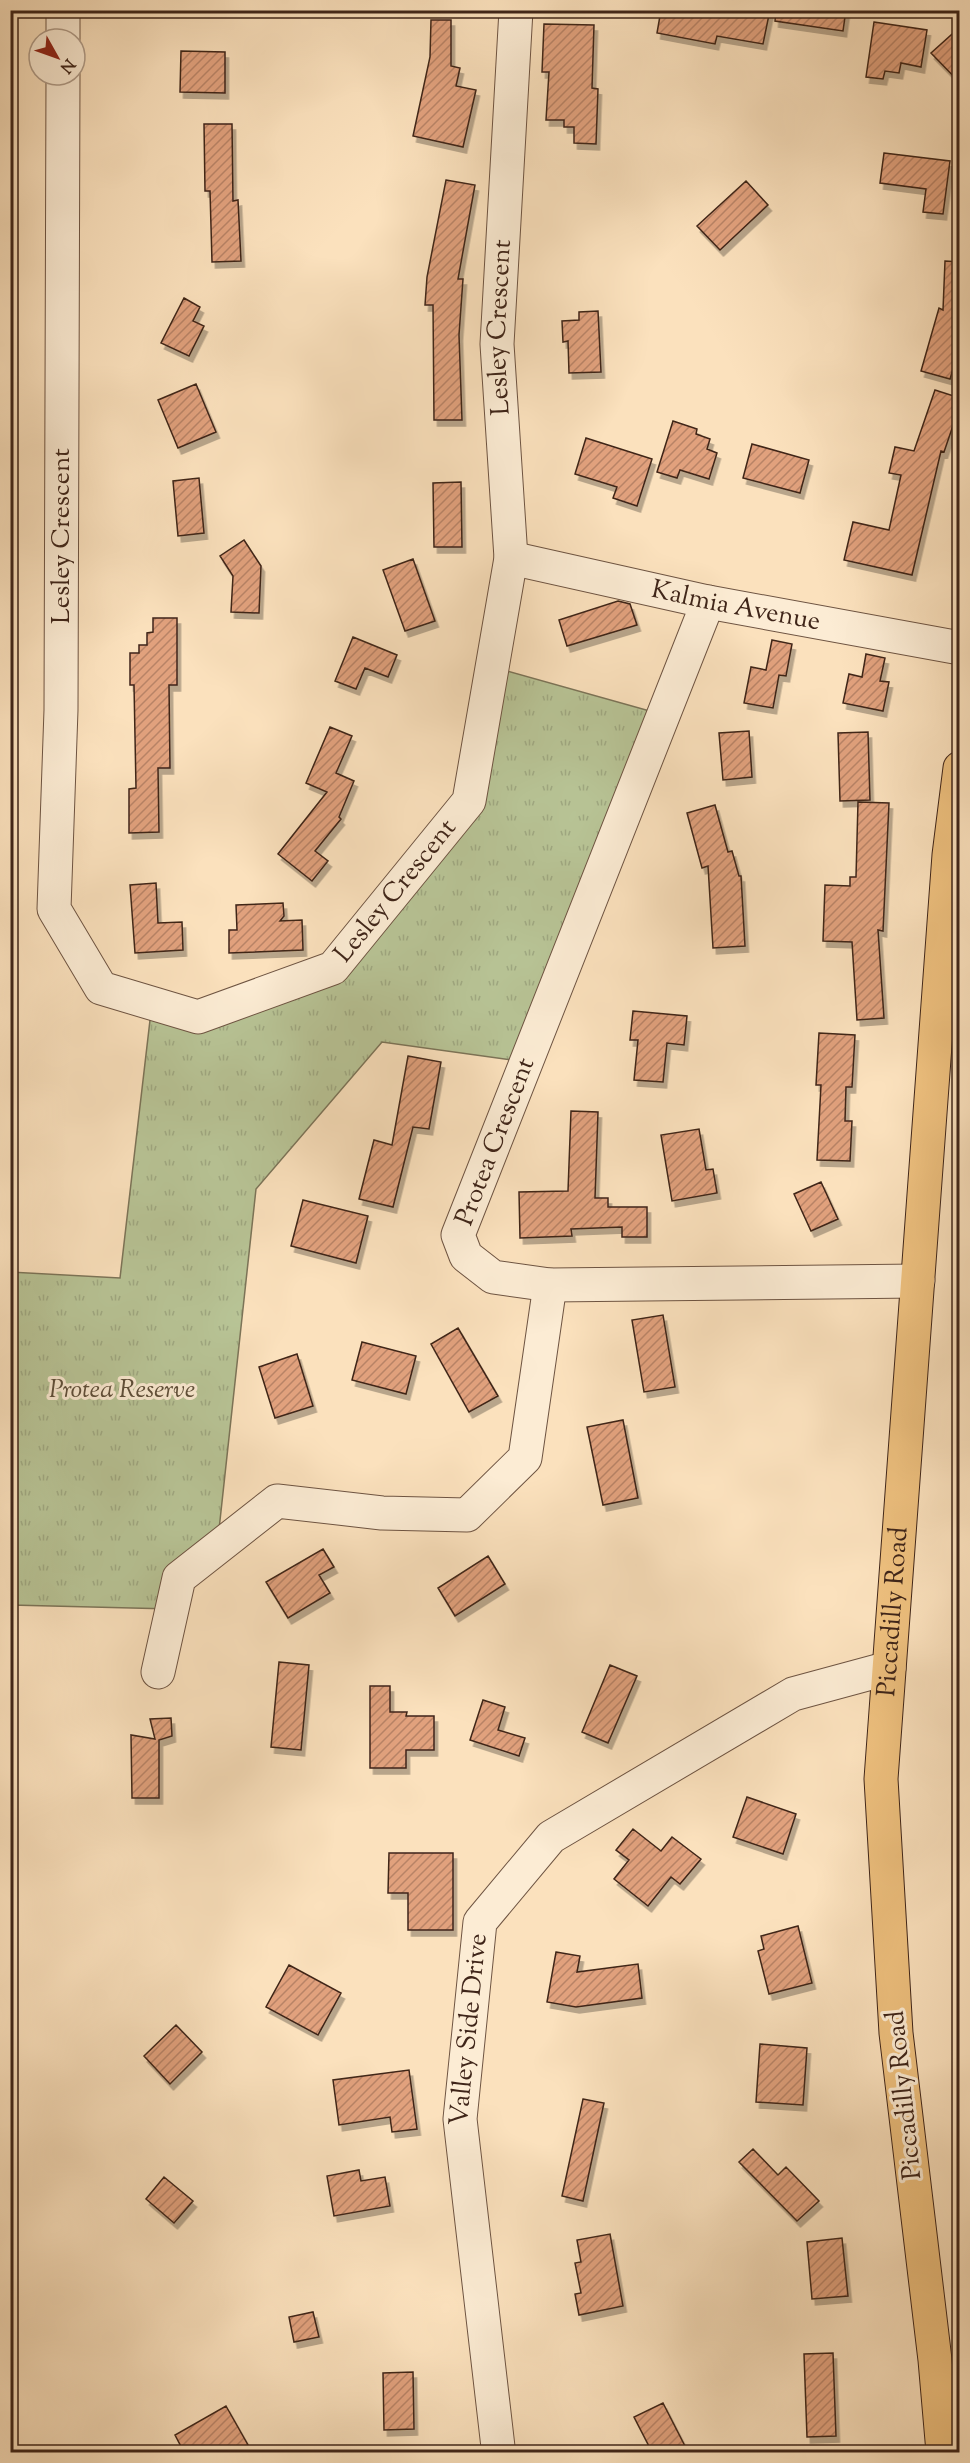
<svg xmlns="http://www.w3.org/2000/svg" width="970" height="2463" viewBox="0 0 970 2463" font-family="'Sorts Mill Goudy',serif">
	<defs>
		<pattern id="park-tufts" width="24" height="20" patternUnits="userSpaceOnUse" patternTransform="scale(1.5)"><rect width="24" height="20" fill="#b8c496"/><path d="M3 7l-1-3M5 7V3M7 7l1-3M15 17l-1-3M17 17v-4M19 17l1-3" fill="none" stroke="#9fa881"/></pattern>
		<pattern id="building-hatch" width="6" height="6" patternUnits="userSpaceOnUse" patternTransform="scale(1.5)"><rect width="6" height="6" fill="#e1a17d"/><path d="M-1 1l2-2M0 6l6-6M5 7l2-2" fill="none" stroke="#b88366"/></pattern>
		<filter id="shadow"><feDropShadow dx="3.5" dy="6" stdDeviation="0" flood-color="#0004"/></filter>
	</defs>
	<rect width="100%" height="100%" fill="#fbe1bd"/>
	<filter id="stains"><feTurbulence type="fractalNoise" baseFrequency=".00333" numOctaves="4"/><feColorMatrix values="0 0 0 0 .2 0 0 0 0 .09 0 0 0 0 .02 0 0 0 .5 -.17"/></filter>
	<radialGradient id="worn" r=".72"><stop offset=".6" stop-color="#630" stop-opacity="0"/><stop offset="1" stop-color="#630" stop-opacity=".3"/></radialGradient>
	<path fill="url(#park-tufts)" stroke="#7c7458" stroke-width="1.5" d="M493 667 664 715 527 1062 382 1042 256 1189 217 1548 172 1609 11 1605 10 1272 120 1278 152 1003 198 1017 334 968 469 801Z"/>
	<path fill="url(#building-hatch)" stroke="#3f2519" stroke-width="1.5" filter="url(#shadow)" d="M661 10H770L763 44 717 36 715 44 657 33Z
		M776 10H846L843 31 775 21Z
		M431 20H451V66L460 68 456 86 476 90 463 147 413 136 430 57Z
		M874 22 927 30 921 67 901 63 899 73 885 71 883 79 866 77Z
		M544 24 594 25 592 88 598 89 596 144 574 143V127H564V120H546L549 72H542Z
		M960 27V83L931 53Z
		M181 51 225 52V93L180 92Z
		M204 124H232L233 201 238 200 241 261 212 262 210 191H205Z
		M884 153 950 161 943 214 923 212 926 189 880 183Z
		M446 180 475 185 458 279H463L459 335 462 420H434L433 305H425L427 277Z
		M746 181 768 205 720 250 697 226Z
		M945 261 960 262V346L950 379 921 371 939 308 943 310Z
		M184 298 200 307 193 321 204 326 189 356 161 343Z
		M598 311 601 372 569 373 568 341 563 342 562 321 579 320V312Z
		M196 384 216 432 178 448 158 400Z
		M935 390 960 398V405L944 452 941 451 912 575 844 560 853 522 889 530 901 475 889 473 895 447 914 451Z
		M673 421 697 429 696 434 710 439 707 449 717 453 709 479 680 470 677 478 657 472Z
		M586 438 652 459 637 506 613 498 617 487 575 474Z
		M752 444 809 460 800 493 743 478Z
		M199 478 204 533 178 536 173 481Z
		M461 482 462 547H434L433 483Z
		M244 540 261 566 259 613 231 612 233 576 220 556Z
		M413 559 435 621 405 631 383 570Z
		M618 601 630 604 637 625 567 646 559 620Z
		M153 618H177V685H169L170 768H158L159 832 129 833V789L136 788 134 685H130V653H139V645H147V633L153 632Z
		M353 637 397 655 388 677 365 668 356 689 335 681Z
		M772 640 792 644 786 676 779 675 773 708 744 703 751 667 766 670Z
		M866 654 885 658 880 681 889 682 883 711 843 703 849 674 862 677Z
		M330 727 352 736 336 773 354 781 339 817 341 819 315 851 328 861 312 881 278 854 327 792 306 783Z
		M749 731 752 777 723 780 719 733Z
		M868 732 870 800 840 801 838 733Z
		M858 802 889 803 883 931 878 930 884 1018 857 1020 852 942 823 941 825 885 850 886V877H856Z
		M715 805 728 852 732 851 739 876H741L745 946 713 948 708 866 702 868 687 813Z
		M156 883 158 923 182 922 183 950 135 953 130 885Z
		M283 903 284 916 280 921 302 920 303 950 229 953V930H237L236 905Z
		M633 1011 687 1016 684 1045 667 1043 663 1082 634 1080 638 1040H630Z
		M819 1033 855 1035 852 1087H846L845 1121H852L850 1161 817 1160 821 1085H816Z
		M408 1056 441 1062 429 1129 413 1127 393 1207 359 1199 374 1140 392 1145Z
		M571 1111 598 1112 595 1198H608V1207H647V1237H622V1227L571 1229 572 1236 520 1238 519 1192 568 1191Z
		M699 1129 706 1170 713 1169 717 1193 672 1201 661 1135Z
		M821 1182 838 1219 811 1231 794 1194Z
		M303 1200 368 1216 356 1263 291 1246Z
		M663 1315 675 1387 644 1392 632 1320Z
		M458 1328 498 1396 469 1412 431 1344Z
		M362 1342 416 1356 406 1394 352 1380Z
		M297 1354 313 1406 275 1418 259 1367Z
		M623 1420 638 1498 603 1505 587 1427Z
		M323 1549 334 1567 319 1575 330 1593 288 1618 266 1582Z
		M488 1556 505 1584 455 1616 438 1588Z
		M279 1662 309 1665 301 1750 271 1747Z
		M610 1665 637 1676 608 1743 582 1732Z
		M370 1686H390V1712H407L406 1716H434V1750H406V1768H370Z
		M483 1700 505 1707 498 1730 525 1738 519 1756 470 1740Z
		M171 1718 172 1736 159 1740V1798H132L131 1735 155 1739 150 1719Z
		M747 1797 796 1814 783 1854 733 1837Z
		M633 1829 661 1851 672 1837 701 1859 680 1884 671 1877 648 1906 614 1879 629 1860 616 1850Z
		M389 1853H453V1930H408V1893H388Z
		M798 1926 812 1983 769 1994 758 1951 764 1949 761 1936Z
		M556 1952 580 1956 577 1972 638 1964 642 1998 576 2007 547 2002Z
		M289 1965 341 1993 318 2035 266 2007Z
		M176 2025 202 2052 170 2084 144 2056Z
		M760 2044 807 2048 803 2105 756 2102Z
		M409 2070 417 2129 392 2132 390 2117 339 2125 333 2080Z
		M583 2099 604 2103 583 2201 562 2196Z
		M753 2149 778 2175 786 2167 819 2201 797 2221 739 2162Z
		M359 2170 361 2181 385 2177 390 2206 334 2216 327 2176Z
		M164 2177 193 2201 174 2223 146 2199Z
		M610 2234 623 2306 579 2315 575 2294 581 2293 575 2263 581 2262 577 2240Z
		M842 2238 848 2296 812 2299 807 2242Z
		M313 2312 319 2337 294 2342 289 2317Z
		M833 2353 836 2436 807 2437 804 2354Z
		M413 2372 414 2429 384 2430 383 2373Z
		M663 2403 688 2452H652L634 2417Z
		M226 2406 252 2452H184L175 2435Z"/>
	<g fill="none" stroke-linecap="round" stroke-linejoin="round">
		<g stroke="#6e5442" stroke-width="35">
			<g id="minor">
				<path d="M63 39V10"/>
				<path id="s1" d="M63 75 61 710 54 909 101 988 198 1017 333 968 469 801 511 558 497 344 516 10"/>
				<path id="s2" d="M511 558 708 602 960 648"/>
				<path d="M708 602 458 1235 466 1256 493 1277 550 1285 918 1281"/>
				<path d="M158 1672 179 1578 277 1501 382 1513 467 1515 525 1458 550 1285"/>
				<path id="s3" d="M498 2447 460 2119 480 1922 551 1837 793 1694 889 1668"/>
			</g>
		</g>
		<g stroke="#3f2519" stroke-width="35">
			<g id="major">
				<path id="s4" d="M943 2452 935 2360 896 2033 881 1779 949 855 960 768"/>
			</g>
		</g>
		<use href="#minor" stroke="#fcecd4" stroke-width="33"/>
		<use href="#major" stroke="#eec07e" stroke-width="33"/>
	</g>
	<g text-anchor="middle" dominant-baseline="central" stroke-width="6" stroke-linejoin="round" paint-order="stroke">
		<g font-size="26" fill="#3f2519" stroke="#fcecd4">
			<text stroke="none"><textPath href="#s1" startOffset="1864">Lesley Crescent</textPath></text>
			<text transform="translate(62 536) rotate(-90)">Lesley Crescent</text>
			<text stroke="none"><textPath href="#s2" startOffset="230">Kalmia Avenue</textPath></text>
			<text stroke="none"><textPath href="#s1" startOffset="1270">Lesley Crescent</textPath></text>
			<text transform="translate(496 1142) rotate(-69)">Protea Crescent</text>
			<text stroke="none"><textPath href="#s4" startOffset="844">Piccadilly Road</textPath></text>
			<text stroke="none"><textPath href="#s3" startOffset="420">Valley Side Drive</textPath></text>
			<text transform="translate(905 2095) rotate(-96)">Piccadilly Road</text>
		</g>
		<g font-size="26" font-style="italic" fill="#5d4d38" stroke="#fcecd4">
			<text x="122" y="1390">Protea Reserve</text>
		</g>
	</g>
	<rect width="970" height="2463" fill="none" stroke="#fbe1bd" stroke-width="36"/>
	<rect x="12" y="12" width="946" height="2439" fill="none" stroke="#3f2519" stroke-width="3"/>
	<rect x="18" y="18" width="934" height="2427" fill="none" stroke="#3f2519" stroke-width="1.5"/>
	<g transform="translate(57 57) rotate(130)"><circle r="28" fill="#fcecd4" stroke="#b09c89" stroke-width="1.5"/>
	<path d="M0-4.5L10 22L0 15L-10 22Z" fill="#8f2418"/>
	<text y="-9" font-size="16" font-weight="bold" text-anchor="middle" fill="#3f2519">N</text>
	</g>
	<rect width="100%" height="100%" filter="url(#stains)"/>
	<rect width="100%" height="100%" fill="url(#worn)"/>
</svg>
